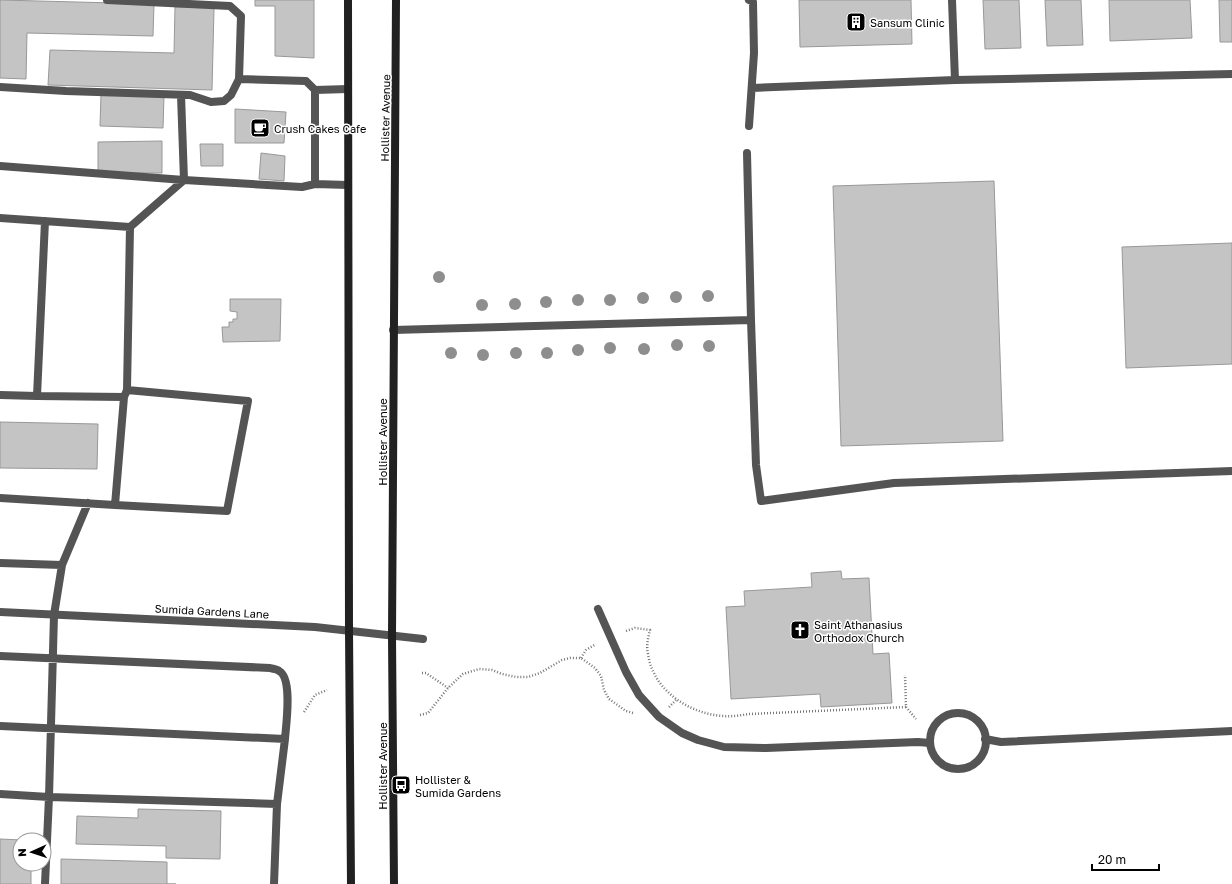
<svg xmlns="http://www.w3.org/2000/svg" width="1232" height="884" viewBox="0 0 1232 884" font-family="'Golos Text',sans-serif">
	<rect width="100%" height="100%" fill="#fff"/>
	<path fill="#c4c4c4" stroke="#989898" d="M0 0 154 4 153 36 27 33 26 79 0 78Z
		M255 0H314V58L275 56V6H255Z
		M799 0H911L912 44 800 47Z
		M983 0H1019L1021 48 985 49Z
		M1045 0H1081L1083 45 1047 46Z
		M1109 0H1190L1192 38 1110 41Z
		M1219 0H1232V42H1220Z
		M175 7 214 8 212 90 48 85 50 50 174 53Z
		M101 94 164 96 163 128 100 126Z
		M235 109 286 112 284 143H235Z
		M162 141V173H98V142Z
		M200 144H223V166H201Z
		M261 153 285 156 284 181 259 179Z
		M994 181 1003 441 841 446 833 186Z
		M1232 243V364L1126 368 1122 247Z
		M230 299H281L280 341 223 342 222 327H229V322H233V319H237V312L230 311Z
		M0 422 98 424 97 469 0 468Z
		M841 571 842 579 869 578 873 654 889 653 892 703 821 707 820 694 731 699 726 607 745 606 744 591 812 587 811 573Z
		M138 809 221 811 220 859 166 858V846L76 844 77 816 138 818Z
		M0 839 22 840H20V864H31V884H0Z
		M61 859 167 862V884H176H61Z"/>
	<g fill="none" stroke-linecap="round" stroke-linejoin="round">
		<path stroke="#767676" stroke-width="2.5" stroke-dasharray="1 2" stroke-linecap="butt" d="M626 631 635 628 650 630C648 638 646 646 648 654 653 690 688 713 722 716 732 717 741 715 750 714L906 707 905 675
			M581 658 586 650 596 644
			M422 673H426L448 688
			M669 707 676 700
			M906 707 916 719
			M304 712 315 695 327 690
			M420 715 428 713 448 688 463 674 479 669 492 670 502 674 516 677H528L540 673 562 660 570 658H581L595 668 601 676 604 690 609 699 626 711 633 713"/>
		<path stroke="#545454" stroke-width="8" d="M107 0 230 6 241 16 239 79 306 81 315 90 348 89
			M749 0 753 2 754 53 749 126
			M952 0 955 80
			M0 87 66 91 190 95 211 102 224 101 231 95 239 79
			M752 88 955 80 1232 74
			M181 95 184 180 302 187 315 184V90
			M747 153 751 320 756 465 761 501 894 483 1232 471
			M0 166 184 180
			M315 184 348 185
			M0 218 130 227 127 390 124 397 115 505 0 498
			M130 227 184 180
			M393 330 751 320
			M0 395 37 396 124 397
			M37 396 45 221
			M115 505 227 511 248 401 127 390
			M0 563 62 565
			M598 609 626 672 639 695 659 717 682 733 698 740 724 747 766 748 918 742 930 743
			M0 656 270 668C273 669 277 669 279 671 293 678 286 725 285 739
			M930 741a28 28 0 1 1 56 0a28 28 0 1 1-56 0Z
			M0 726 285 739 277 804 274 884
			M985 739 1001 742 1232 731
			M0 794 49 797 54 615 62 565 88 503
			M45 884 49 797 277 804"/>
		<path stroke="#545454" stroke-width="8" d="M0 612 315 627 423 639"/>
		<path stroke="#212121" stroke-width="8" d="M348 0 349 631 351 884
			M394 884 392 636 396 0"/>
	</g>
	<g fill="#8e8e8e">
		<circle cx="439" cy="277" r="6"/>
		<circle cx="708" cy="296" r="6"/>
		<circle cx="676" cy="297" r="6"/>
		<circle cx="643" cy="298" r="6"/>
		<circle cx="578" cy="300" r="6"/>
		<circle cx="610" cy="300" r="6"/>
		<circle cx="546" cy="302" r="6"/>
		<circle cx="515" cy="304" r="6"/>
		<circle cx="482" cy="305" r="6"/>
		<circle cx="677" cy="345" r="6"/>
		<circle cx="709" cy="346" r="6"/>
		<circle cx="610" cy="348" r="6"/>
		<circle cx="644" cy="349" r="6"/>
		<circle cx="578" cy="350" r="6"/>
		<circle cx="451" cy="353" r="6"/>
		<circle cx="516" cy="353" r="6"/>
		<circle cx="547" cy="353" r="6"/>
		<circle cx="483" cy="355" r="6"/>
	</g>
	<defs>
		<g id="building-square" transform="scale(1)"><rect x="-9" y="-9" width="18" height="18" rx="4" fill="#000" stroke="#fff"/><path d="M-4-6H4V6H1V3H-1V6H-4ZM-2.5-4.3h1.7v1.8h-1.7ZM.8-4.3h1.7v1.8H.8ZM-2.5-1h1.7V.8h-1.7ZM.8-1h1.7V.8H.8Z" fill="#fff"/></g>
		<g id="cafe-square" transform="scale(1)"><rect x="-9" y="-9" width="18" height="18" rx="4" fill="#000" stroke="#fff"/><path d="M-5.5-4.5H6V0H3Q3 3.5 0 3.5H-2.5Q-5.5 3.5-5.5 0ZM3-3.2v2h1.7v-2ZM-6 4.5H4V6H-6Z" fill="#fff"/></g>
		<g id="church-square" transform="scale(1)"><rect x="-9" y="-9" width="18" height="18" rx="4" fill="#000" stroke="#fff"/><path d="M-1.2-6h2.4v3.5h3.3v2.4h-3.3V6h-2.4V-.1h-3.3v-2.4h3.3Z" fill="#fff"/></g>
		<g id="bus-square" transform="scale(1)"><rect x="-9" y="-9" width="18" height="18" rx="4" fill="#000" stroke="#fff"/><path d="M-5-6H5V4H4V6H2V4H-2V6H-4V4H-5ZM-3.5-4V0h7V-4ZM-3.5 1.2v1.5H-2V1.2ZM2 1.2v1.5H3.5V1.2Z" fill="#fff"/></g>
	</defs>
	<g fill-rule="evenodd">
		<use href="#building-square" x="856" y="22"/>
		<use href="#cafe-square" x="260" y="128"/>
		<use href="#church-square" x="800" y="630"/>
		<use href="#bus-square" x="401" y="785"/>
	</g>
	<g text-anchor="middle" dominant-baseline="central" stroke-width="3" stroke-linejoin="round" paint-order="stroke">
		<g font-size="11" fill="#000" stroke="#fff" text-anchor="start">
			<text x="870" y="22">Sansum Clinic</text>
			<text x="274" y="128">Crush Cakes Cafe</text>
			<text x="814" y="624">Saint Athanasius<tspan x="814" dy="13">Orthodox Church</tspan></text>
			<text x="415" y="779">Hollister &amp;<tspan x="415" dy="13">Sumida Gardens</tspan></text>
		</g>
		<g font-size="11" fill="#000" stroke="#fff">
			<text transform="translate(385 118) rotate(-89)">Hollister Avenue</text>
			<text transform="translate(382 442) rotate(-90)">Hollister Avenue</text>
			<text transform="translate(212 611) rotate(3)">Sumida Gardens Lane</text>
			<text transform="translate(382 766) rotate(-90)">Hollister Avenue</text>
		</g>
	</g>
	<g transform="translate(32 852) rotate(267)"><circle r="19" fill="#ffffff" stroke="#999999"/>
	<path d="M0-3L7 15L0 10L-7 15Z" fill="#000000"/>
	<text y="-6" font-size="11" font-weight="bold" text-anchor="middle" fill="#000000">N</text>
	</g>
	<path d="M1092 864v6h67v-6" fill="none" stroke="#000000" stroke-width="2"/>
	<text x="1098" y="864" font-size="12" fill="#000000" stroke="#ffffff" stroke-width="3" paint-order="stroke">20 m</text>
</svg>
